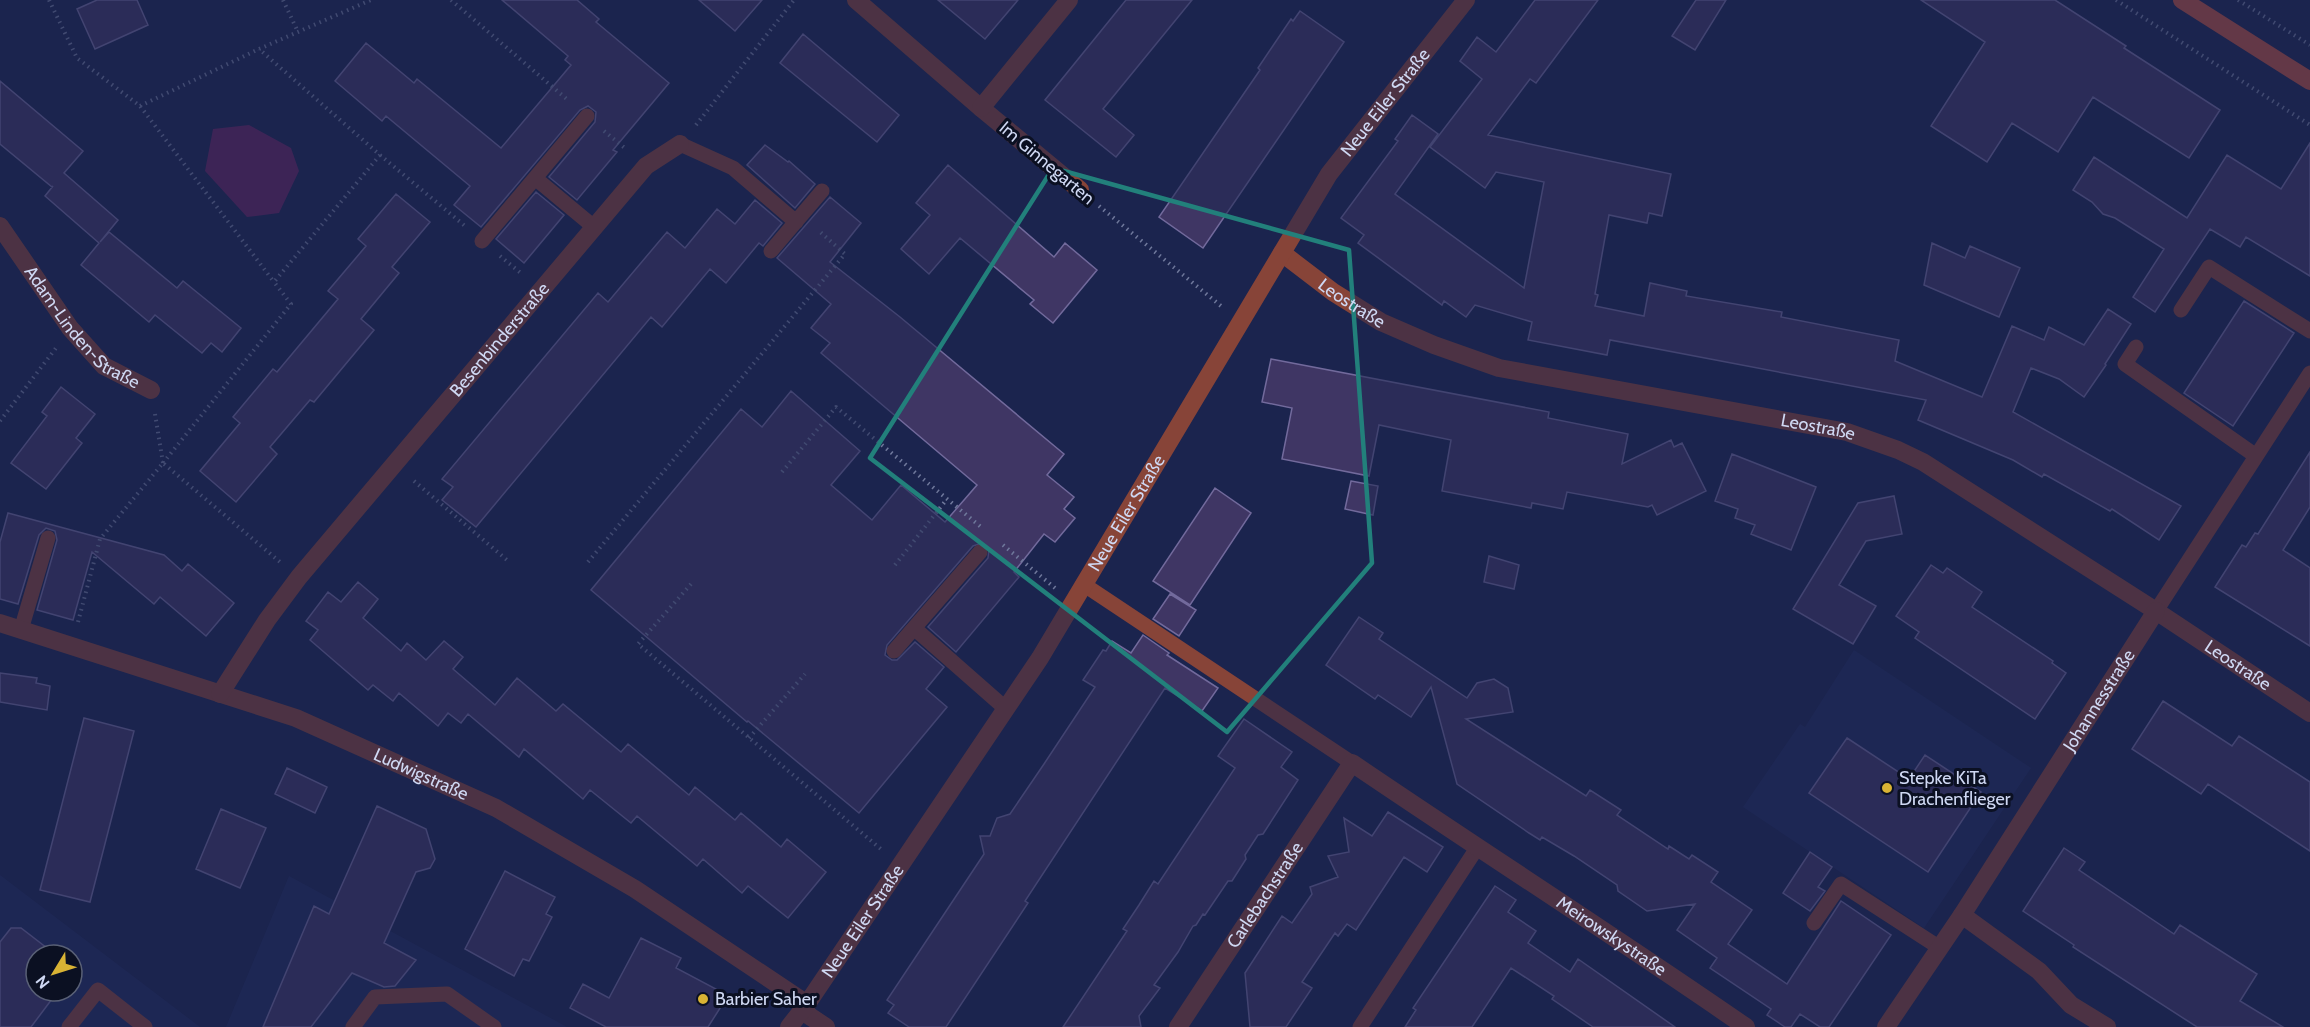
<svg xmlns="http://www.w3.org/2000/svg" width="2310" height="1027" viewBox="0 0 2310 1027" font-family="Cabin,sans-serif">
	<rect width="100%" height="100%" fill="#1b244e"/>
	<path fill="#212b5c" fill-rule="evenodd" d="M1854 650 2031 768 1924 928 1743 807 1800 724 1805 727Z
		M0 875 200 1027H0ZM36 955H72V991H36Z
		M289 876 567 1027H226Z"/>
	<path fill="#662560" d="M249 125 291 148 299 171 279 213 247 217 205 171 213 129Z"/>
	<path fill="#3f3664" stroke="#726a9c" stroke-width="1.5" d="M97 0H137L148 25 95 49 77 9Z
		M502 0H577L599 19 596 22 669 83 613 150 617 152 577 200 549 177 595 122 596 112 588 106 580 110 481 227 454 205 470 186 386 116 382 121 335 81 366 43 414 83 417 79 501 148 571 65 565 60 568 56Z
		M699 0H762L735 31Z
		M938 0H1018L985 39Z
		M1126 0H1192L1103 109 1134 135 1116 157 1045 100Z
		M1535 0H1598L1536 83 1530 79 1488 135 1671 174 1662 216 1649 213 1647 223 1609 215 1595 294 1598 295 1595 306 1644 316 1650 283 1687 291 1686 296 1782 312 1781 317 1899 340 1895 361 1982 397 2012 326 2044 340 2049 327 2084 345 2108 309 2131 324 2105 364 2106 365 2084 397 2059 379 2031 368 2013 412 2181 506 2159 540 2112 509 2110 511 2044 474 2042 477 2013 460 1918 420 1926 400 1610 340 1607 355 1528 340 1532 322 1475 305 1466 317 1444 301 1442 305 1358 243 1364 235 1341 218 1398 141 1395 139 1412 115 1438 134 1395 194 1524 288 1544 182 1496 172 1485 188 1430 147 1482 79 1460 61 1477 37 1496 52Z
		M1696 0H1726L1695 50 1672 36Z
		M1921 0H2055L2126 46 2124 48 2220 110 2189 158 2093 97 2058 152 2012 123 1987 162 1931 126 1985 42Z
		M1300 11 1344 42 1203 248 1159 217 1260 70 1258 68 1291 19 1293 21Z
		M803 34 899 115 877 142 780 63Z
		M0 81 83 151 64 173 118 220 100 242 109 232 177 288 183 281 241 328 222 352 211 343 202 353 155 315 149 322 81 265 99 243 45 196 53 186 52 187 0 144Z
		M2310 143V276L2246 237 2240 247 2210 229 2155 312 2133 297 2164 249 2115 218 2103 214 2092 202 2073 190 2094 157 2187 218 2227 155 2281 189Z
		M765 145 788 162 789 161 815 184 795 208 747 165Z
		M948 165 1054 257 1065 243 1097 270 1053 323 1030 304 1034 300 960 238 929 274 901 249 930 215 916 203Z
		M536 192 564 215 524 263 496 239Z
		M396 194 430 222 392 267 399 273 361 319 374 330 314 402 310 400 270 447 277 454 236 502 200 471 240 423 233 417 273 369 277 372 338 299 328 291 366 246 358 239Z
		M830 197 861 223 830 262 900 317 1064 454 1047 475 1074 497 1064 509 1075 518 1055 542 1044 534 1014 572 1019 577 956 652 928 627 988 558 989 549 982 543 973 546 887 645 885 655 892 660H897L915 642 944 667 926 689 947 707 859 813 748 721 747 722 591 590 741 409 762 427 791 391 860 451 831 485 872 520 901 485 945 522 977 485 821 353 830 343 811 328 831 304 777 258Z
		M755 200 782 223 763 246 759 243 726 283 710 269 662 327 651 317 476 527 442 500 453 487 442 479 598 293 608 302 667 232 685 248 717 209 735 224Z
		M1932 243 1965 258 1970 246 2020 268 1999 317 1924 285Z
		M2244 301 2294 333 2233 426 2184 393Z
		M1271 359 1549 412 1548 418 1628 434 1622 464 1671 440 1674 447 1682 443 1706 491 1657 515 1652 505 1648 507 1567 492 1563 509 1532 503 1531 508 1442 491 1451 440 1379 425 1369 476 1282 459 1292 408 1262 402Z
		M61 387 95 414 76 438 82 443 46 489 11 463 47 416 42 412Z
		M2310 452V507L2283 550 2310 568V646L2215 587 2242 545 2246 547 2255 533 2258 534Z
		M1732 454 1816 487 1791 550 1751 534 1755 525 1735 518 1738 509 1715 501Z
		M1351 481 1378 486 1373 515 1345 509Z
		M1215 488 1251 513 1190 605 1153 581Z
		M1894 496 1902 534 1866 541 1839 585 1876 606 1853 644 1793 609 1858 503Z
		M8 513 164 555 182 571 188 564 234 603 206 636 160 597 154 604 92 552 73 620 37 610 57 540 55 531 46 528 39 535 18 604 0 599V542Z
		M1489 556 1519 565 1514 589 1484 582Z
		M1931 565 1943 573 1947 568 1982 592 1972 607 2053 661 2052 663 2066 673 2035 719 1915 638 1919 632 1896 616Z
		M358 582 378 599 363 618 401 651 407 643 426 660 444 641 463 657 453 669 495 705 517 678 556 711 563 704 621 752 628 744 689 795 695 787 735 820 741 813 781 847 787 839 826 872 788 918 748 886 742 893 703 859 697 866 637 816 631 823 590 790 583 799 524 749 519 757 468 714 461 723 448 713 438 726 399 693 393 701 373 685 368 690 310 640 318 630 306 621 328 592 341 602Z
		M1170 594 1196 610 1179 636 1153 619Z
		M1359 617 1383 633 1379 639 1467 698 1477 683 1494 679 1508 688 1513 712 1466 719 1586 796 1590 790 1621 810 1617 815 1668 849 1669 846 1689 859 1692 855 1718 872 1711 882 1752 910 1728 944 1787 984 1841 901 1891 935 1829 1027H1820L1800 1014 1791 1027H1785L1767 1015 1771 1009 1710 968 1717 958 1677 930 1695 904 1647 911 1618 891 1617 885 1574 856 1542 837 1540 840 1529 833 1457 784 1431 687 1411 717 1378 695 1375 699 1326 665Z
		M1143 635 1169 653 1167 655 1218 688 1202 711 1165 688 1025 901 1028 903 946 1027H909L888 1013 894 1005 887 1000 984 854 980 836H990L997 818 1010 814 1044 764 1095 687 1083 680 1103 650 1106 651 1112 641 1131 653Z
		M0 673 37 678 36 683 50 686 47 710 0 702Z
		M2163 701 2232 746 2239 736 2310 782V851L2208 784 2201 794 2132 749Z
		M84 718 134 731 90 902 40 890Z
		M1244 719 1292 752 1281 767 1298 780 1263 834 1258 835 1245 855 1246 859 1232 881H1228L1205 915 1203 914 1196 925 1193 926 1178 952 1154 985 1160 988 1139 1016 1141 1027H1063L1127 931 1123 929 1139 905 1154 881 1158 884 1235 768 1218 756Z
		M1847 738 1909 779 1925 755 1981 792 1928 872 1809 793Z
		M287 768 327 787 315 813 275 794Z
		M377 806 426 829 435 859 430 868 416 872 384 943 416 960 395 986 384 987 352 973 311 1027H263L314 906 329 914Z
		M221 809 266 828 240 888 196 869Z
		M1388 812 1443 847 1427 872 1404 857 1356 930 1347 924 1338 936 1335 933 1302 982 1312 988 1286 1027H1250L1245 973 1282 916 1292 923 1312 894 1310 887 1338 877 1328 856 1349 852 1344 818 1372 836Z
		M2064 848 2085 862 2079 870 2174 934 2180 925 2257 974 2240 1001 2283 1027H2197L2073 947 2074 945 2023 911Z
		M1810 852 1832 867 1818 887 1825 891 1810 911 1783 893Z
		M505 871 555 897 546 914 552 917 529 961 523 959 514 976 465 949Z
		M1495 886 1516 900 1508 912 1536 931 1528 943 1570 972 1578 959 1675 1027H1593L1552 999 1554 996 1511 968 1472 1027H1405L1416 1010 1413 1008Z
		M11 928H21L56 955H36V991H58L31 1027H0V942Z
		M641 938 681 958 676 968 716 989 720 993 722 1005 708 1027H606L570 1008 583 984 609 998Z"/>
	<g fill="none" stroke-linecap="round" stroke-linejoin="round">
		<path stroke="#6f789b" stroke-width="4" stroke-dasharray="1.5 4.5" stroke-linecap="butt" d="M49 0 77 58 140 106 274 282
			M283 0 298 32
			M451 0 569 101
			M2116 0 2310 125
			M2238 0 2310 45
			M140 106 259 49 371 0
			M696 125 794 0
			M604 131 626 149
			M380 155 465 226
			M1099 206 1221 306
			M500 256 522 274
			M155 414 163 463
			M0 421 56 348
			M163 463 291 304 274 282 380 155 259 49
			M782 472 836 407 981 527
			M414 481 507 560
			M1003 545 1055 588
			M588 562 845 254 818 230
			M895 565 947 499
			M691 584 638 644 882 850
			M78 622 100 539 163 463 280 562
			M749 738 805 674"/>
		<path stroke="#874438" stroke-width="15" d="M680 144 733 168 796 222
			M535 178 594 227
			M482 241 587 116
			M771 251 822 191
			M2181 310 2209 267 2310 331
			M2136 347 2125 364 2256 456
			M1083 584 1352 763
			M2156 611 2310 373
			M914 628 1005 708
			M21 630 48 538
			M894 651 980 552
			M1814 923 1841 884 1940 948
			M69 1027 98 990 145 1027
			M353 1027 375 997 447 994 494 1027
			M1360 1027 1477 848"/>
		<g stroke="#874438" stroke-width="18">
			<path d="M856 0 981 108 1080 190"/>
			<path d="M981 108 1069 0"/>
			<path id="s1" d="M0 226 70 328 104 366 151 390"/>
			<path id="s2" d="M1282 253 1333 292 1381 322 1434 345 1499 368 1847 432 1898 450 1923 462 2156 611 2310 713"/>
			<path id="s3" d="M0 623 296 718 496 808 635 889 807 1004"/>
			<path id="s4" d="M220 694 267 620 299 577 646 166 680 144"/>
			<path d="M1962 915 2039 971 2071 1005 2107 1027"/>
			<path d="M802 1011 826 1027"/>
			<path id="s5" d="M789 1027 807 1004 1040 658 1329 174 1466 0"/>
			<path id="s6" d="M1178 1027 1352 763C1483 852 1616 937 1746 1027"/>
			<path id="s7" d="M1886 1027 1962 915 2156 611"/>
		</g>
		<path stroke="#bb503e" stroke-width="18" d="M2182 0 2310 81"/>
	</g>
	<path d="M0 0H2310V1027H0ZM1053 168 1349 250 1372 563 1227 732 870 458Z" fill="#1b244e" fill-opacity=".55" fill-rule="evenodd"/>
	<path fill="none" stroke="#22807b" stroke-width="4.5" stroke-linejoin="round" d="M1053 168 1349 250 1372 563 1227 732 870 458Z"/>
	<g fill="#d9b334" stroke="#0b1022" stroke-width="2">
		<circle cx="1887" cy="788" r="6"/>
		<circle cx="703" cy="999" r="6"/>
	</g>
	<g text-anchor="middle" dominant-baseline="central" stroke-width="6" stroke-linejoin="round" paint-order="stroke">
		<g font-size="18" fill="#cfd8f3" stroke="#0b1022">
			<text stroke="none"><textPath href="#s5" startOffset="1101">Neue Eiler Straße</textPath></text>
			<text transform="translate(1047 163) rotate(40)">Im Ginnegarten</text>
			<text stroke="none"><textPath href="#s2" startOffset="86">Leostraße</textPath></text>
			<text stroke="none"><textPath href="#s1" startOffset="132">Adam-Linden-Straße</textPath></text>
			<text stroke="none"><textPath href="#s4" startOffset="452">Besenbinderstraße</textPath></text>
			<text stroke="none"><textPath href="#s2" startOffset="572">Leostraße</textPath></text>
			<text stroke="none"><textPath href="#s5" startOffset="615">Neue Eiler Straße</textPath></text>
			<text stroke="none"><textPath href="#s2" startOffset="1058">Leostraße</textPath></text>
			<text stroke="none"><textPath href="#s7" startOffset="390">Johannesstraße</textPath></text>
			<text stroke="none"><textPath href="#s3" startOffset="448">Ludwigstraße</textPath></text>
			<text stroke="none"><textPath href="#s6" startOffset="158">Carlebachstraße</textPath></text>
			<text stroke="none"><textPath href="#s5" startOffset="129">Neue Eiler Straße</textPath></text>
			<text stroke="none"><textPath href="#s6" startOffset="628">Meirowskystraße</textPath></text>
		</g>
		<g font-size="18" fill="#cfd8f3" stroke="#0b1022" text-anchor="start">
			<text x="1899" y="778">Stepke KiTa<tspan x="1899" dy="21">Drachenflieger</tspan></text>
			<text x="715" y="999">Barbier Saher</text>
		</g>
	</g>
	<g transform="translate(54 973) rotate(232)"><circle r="28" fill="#0b1022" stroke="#596076" stroke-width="1.5"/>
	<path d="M0-4.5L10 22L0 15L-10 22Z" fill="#d9b334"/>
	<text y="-9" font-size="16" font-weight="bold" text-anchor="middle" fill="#cfd8f3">N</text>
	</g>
</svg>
